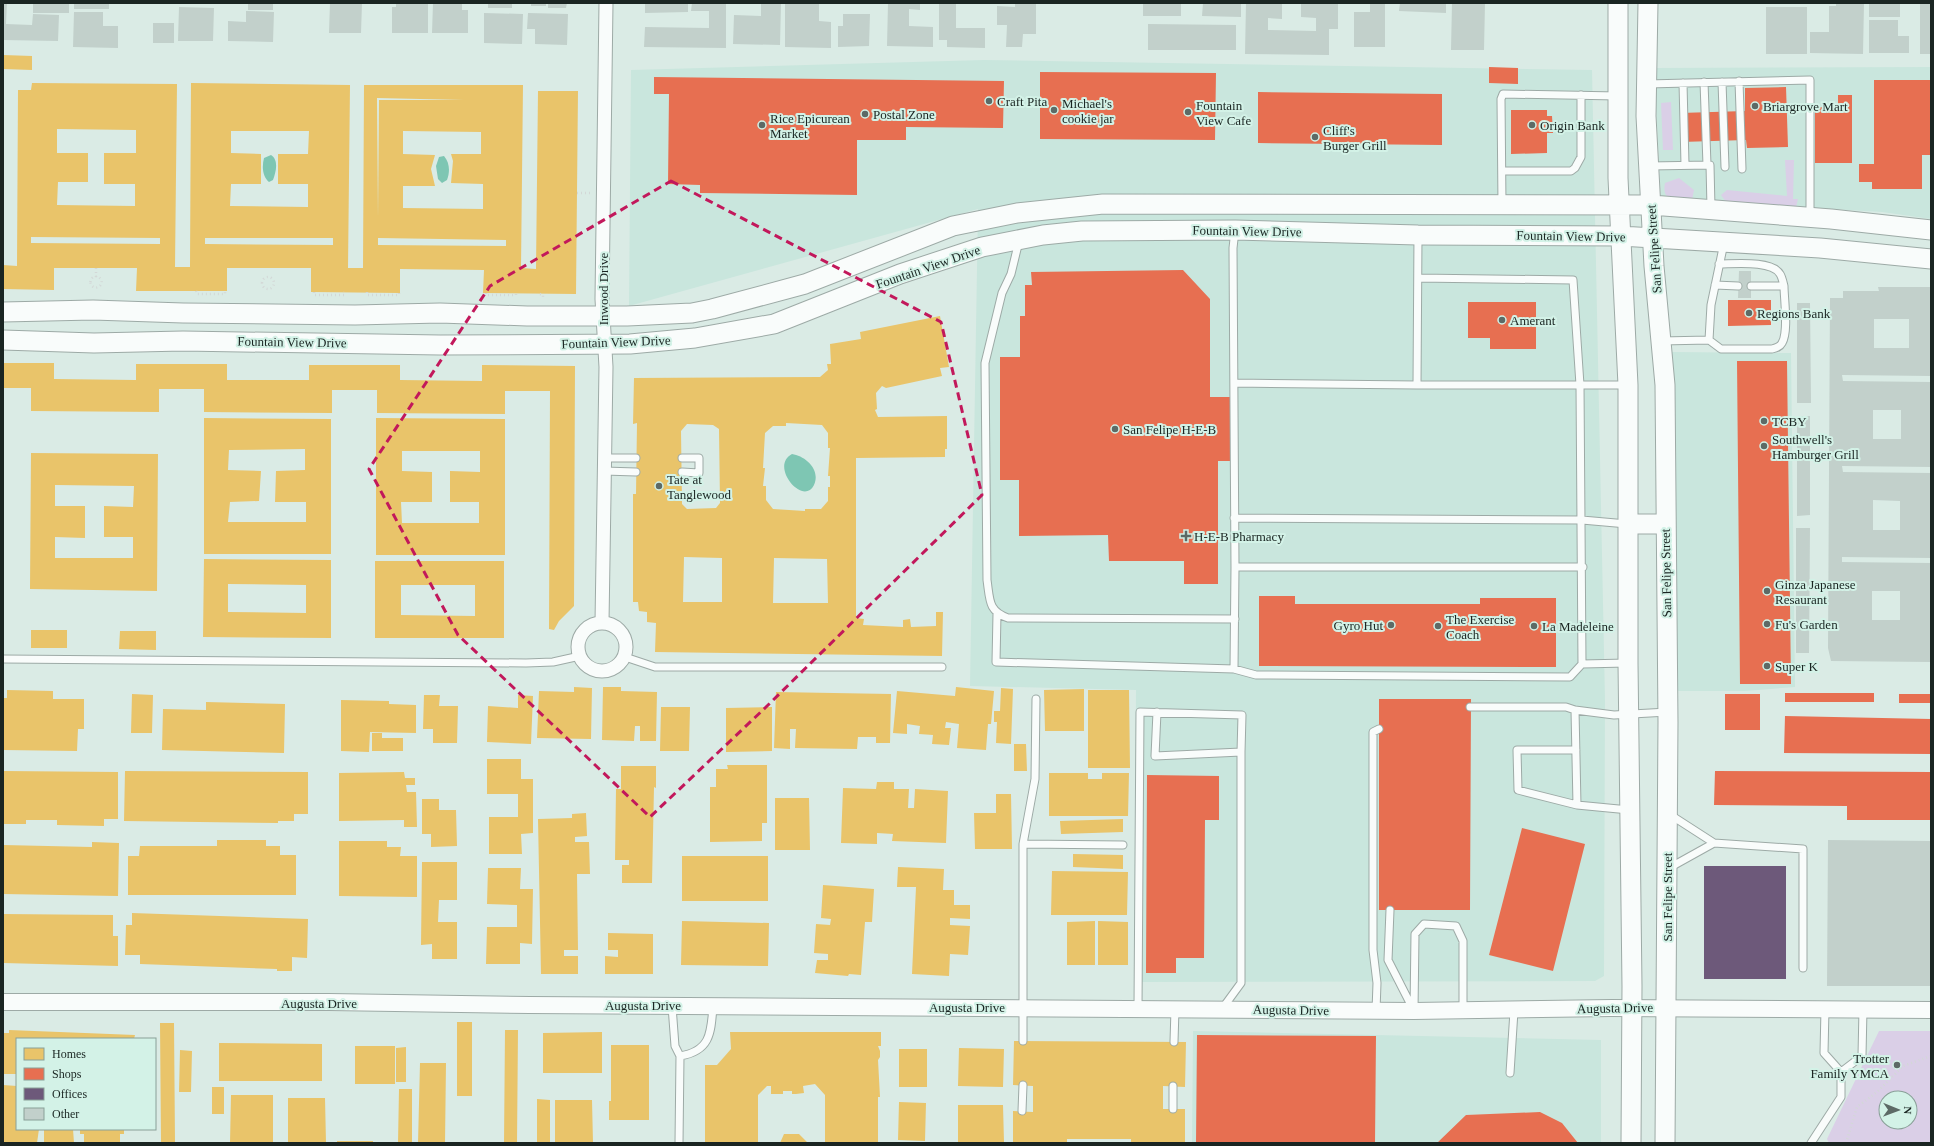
<svg xmlns="http://www.w3.org/2000/svg" width="1934" height="1146" viewBox="0 0 1934 1146" font-family="'Times New Roman',serif">
	<rect width="100%" height="100%" fill="#daebe5"/>
	<path fill="#c9e6dd" d="M984 60 1592 70 1605 700 1604 976 1595 981 1134 982 1136 690 970 686 978 209 629 306 631 70Z
		M1931 67V219L1882 212 1661 199 1654 68Z
		M1672 352 1791 353 1795 687 1745 691H1677Z
		M1193 1031 1601 1040V1143H1192Z"/>
	<path fill="#dacfe7" fill-rule="evenodd" d="M1671 102 1673 150H1663L1661 103Z
		M1785 160H1794L1793 199H1798L1796 207 1726 202 1721 195 1727 190 1787 196Z
		M1679 178 1694 190 1692 200C1678 200 1661 203 1665 183Z
		M1879 1031H1931V1143H1829L1827 1139ZM1886 1098H1910V1122H1886Z"/>
	<path fill="#7ec6b3" d="M271 155C279 160 276 172 273 180L269 182C262 176 262 166 264 158Z
		M444 156C450 163 450 172 447 180L442 183 438 179 436 166 439 157Z
		M792 454C805 456 821 469 814 485 803 507 769 466 792 454Z"/>
	<path fill="#e9c46a" fill-rule="evenodd" d="M3 55 32 56V70L3 69Z
		M32 83 177 84 175 267H190L191 83 350 85 348 268H363L364 85H523L521 268 536 269 538 91H578L576 294 483 293 484 270 400 269V293L311 292V268H227V291H136L137 268H54V290L3 289V265L17 266 18 90H31ZM377 98 464 100H379L378 218ZM57 129 136 130V153H104V184H135V206L57 205 58 182H88V153H57ZM231 131H309L308 154H278V184H308V207L230 206 231 184H261V154L231 153ZM403 131 481 132V154H451L453 161 451 183 483 184V209L403 208V186H435L431 169 435 155 403 154ZM31 237 160 238V244L31 243ZM205 238H333V245L205 244ZM378 238 506 240V246L378 245Z
		M940 316 949 367 940 368 942 376 886 388 882 386 876 393 877 409 875 410 878 417 947 416V449H945V457L856 458V618L864 619 863 625 903 627V620L910 619 911 627 936 626V612H943L942 656 655 652 656 623 647 622V612L639 611 638 602H633V494H636L637 423 633 424 634 378 820 377 828 370 827 364H831L830 344 861 339 860 332ZM786 423 822 425 828 433V448H830L828 476H830V487H828V501L821 509H805V511L773 509 766 500V486H763L765 468H763L765 433 773 426H786ZM687 424 713 425 719 429 720 503 716 508 687 509 682 504 681 431ZM684 557 722 558V602H683ZM774 558 827 559 828 603H773Z
		M3 363H54V379L136 380V364H227V380H309V365H400V380L482 381V365L575 366 574 606 559 621 554 630 549 629 550 391H505V414L377 413V390H332V413L204 412V389H159V412L31 411V388H3Z
		M204 418 331 419V554H204ZM305 449V470L276 471 275 502H306V522H228L230 502 259 501 261 471 228 470 229 450Z
		M376 418 505 419V555H376ZM402 451H480V472L450 471V502H479V523H402L401 502H432V472L402 471Z
		M31 453 158 454 157 591 30 589ZM55 485 134 486 133 507 104 506V537H133V558H55V537L85 538V506H55Z
		M204 559 331 560V638L203 637ZM228 584 306 585V613L228 612Z
		M375 561H504V638H375ZM401 585H475V616L401 615Z
		M31 630H67V648H31Z
		M120 631H156V650L119 649Z
		M574 687 592 688 591 739 537 738 539 691 574 692Z
		M603 687H621V691L657 692 656 741H640V726H635L634 741 602 740Z
		M956 687 994 691 991 724H988L986 750 957 748 959 724 946 722 945 728H951L949 745 932 744 933 735 919 734 920 726 907 724V734L893 733 897 691 955 696Z
		M1001 688 1013 689 1011 744 996 743 997 722H994V711H1000Z
		M1084 689V731H1045L1044 690Z
		M7 690 53 691V699H84V729H78L77 751 3 750V698H7Z
		M1088 690H1129L1130 768H1088Z
		M776 692 891 694 890 743H876V737H858L857 749 795 748 796 729H790V749L774 748Z
		M132 694 153 695 152 733H131Z
		M424 695H440L439 706H458L457 743H433V729H423Z
		M518 695 533 696 531 744 487 742 488 706 518 708Z
		M341 700 389 701V704L416 705V733L370 732 369 752 341 751Z
		M206 702 285 704 284 753 162 750 163 709 206 710Z
		M661 707H690L689 751H660Z
		M772 707V751L726 752V708Z
		M372 733H382V738H403V751H372Z
		M1014 744H1026L1027 771H1014Z
		M487 759H521V779H533V833L521 834 522 854H489V817H518V794H487Z
		M727 765H767V823H762V841L710 842V787H716V769H728Z
		M621 766H656V788L654 787 652 883H622V865H629V860H615L616 789H621Z
		M3 771 118 772V819H104V826L57 825V820H26V824H3Z
		M125 771 308 772V814H294V821H278V823L124 821Z
		M404 772 405 778H415V785H406L407 792H416L417 827H404V820L339 821V773Z
		M1049 773H1088V779H1102V773H1129L1128 816H1049Z
		M877 782H894V789H909L908 808H914L915 789 948 791 946 843 892 841 893 834 877 833V844L841 843 843 788 876 789Z
		M996 794H1011L1012 849H975L974 813H996Z
		M775 798H809L810 850H775Z
		M422 799H439V810H456L457 846 431 847V834H422Z
		M586 813 587 836 575 837V842H589L590 874H577L578 950H564V956H578V974H541L538 819 572 818V814Z
		M1123 819V832L1061 834 1060 821Z
		M217 840H266V846H280V855H296V895H128V856H139L140 846H217Z
		M339 841H387V847H401L400 856H417V897L339 896Z
		M92 842 119 843 118 896 3 894V845L92 847Z
		M1073 854 1123 855V869L1073 867Z
		M682 856H768V901H682Z
		M422 862H457V900H439L438 922H457V959H432V944L421 945Z
		M898 867 944 869 943 890H954V905H970V919L950 918V925L970 926 968 955 950 954 949 976 912 974 916 887H897Z
		M488 868H521L520 889H533L532 944 520 943V964H486L487 927H517V905L487 904Z
		M1052 871 1128 872 1127 915H1051Z
		M823 885 874 889 872 922H865L861 975 849 974 848 976 815 973 817 960H828V954L814 953 816 924 830 925 831 919 821 918Z
		M132 913 308 919 307 958 292 957V971H277V969L140 964V955H125L126 925H132Z
		M3 914 113 915V936H118V966L3 963Z
		M682 921 769 923 768 966 681 965Z
		M1095 921V965H1067V922Z
		M1098 921 1128 922V965H1098Z
		M608 933 653 934V974H605V956L618 957V950H608Z
		M457 1022H472V1096H457Z
		M160 1023H174L175 1143H161Z
		M9 1030 135 1035 134 1039H17V1074H3V1033H9Z
		M505 1030H518L517 1143H504Z
		M602 1032V1073H543V1033Z
		M881 1032V1046H878L880 1051V1057L878 1060 880 1097H878V1143H825V1095L815 1084 803 1086 804 1093 796 1094H792V1091H783V1094H771V1086H767L758 1095V1143H705V1065H717L731 1049 730 1032Z
		M1014 1041 1186 1042 1185 1087 1163 1086V1109H1185V1143H1131V1139H1067V1143H1013V1111L1033 1112V1086L1013 1085Z
		M219 1043 322 1044V1081H219Z
		M611 1045H649V1120H609V1101H611Z
		M355 1046H395V1084H355Z
		M406 1047V1082H396V1048Z
		M959 1048 1004 1049 1003 1087 958 1086Z
		M899 1049H927V1087H899Z
		M180 1050 192 1051 191 1092H179Z
		M420 1063H446L445 1143H418Z
		M3 1085 17 1086V1129H39L37 1143H3Z
		M212 1087H224V1114H212Z
		M399 1089H412V1143H398Z
		M231 1095H273V1143H230Z
		M288 1098H325L326 1143H288Z
		M537 1099 550 1100V1143H537Z
		M555 1100H592L593 1143H555Z
		M899 1102 926 1103 925 1141 898 1140Z
		M958 1105H1003L1004 1142H958Z
		M44 1129H73L74 1143H44Z
		M80 1129H124V1134H120V1143H84V1134H80Z
		M784 1134H799L808 1143H780Z
		M337 1141H373V1143H337Z"/>
	<path fill="#e76f51" d="M1489 67 1518 68V84L1489 83Z
		M1040 72 1216 73 1215 140 1040 139Z
		M654 77 1004 81 1003 128 906 127V140H857V195L700 193V185L668 184 669 94H654Z
		M1874 80H1931V155H1922V189H1872V182H1859V164H1874Z
		M1786 87 1788 147 1747 148 1746 140 1681 142 1680 113 1745 111V88Z
		M1258 92 1442 94V145L1258 143Z
		M1838 95H1852V163H1815V107H1838Z
		M1511 110H1547V116H1552L1553 133H1547V153L1511 154Z
		M1183 270 1210 299V397H1230V461H1218V584H1184V561H1109L1108 535 1019 536V480H1000V357H1020V316H1025V285H1032L1031 272Z
		M1728 300H1771V325L1728 326Z
		M1468 302H1536V349H1490V338H1468Z
		M1737 361H1787L1791 684H1740Z
		M1259 596H1295V604H1480V598H1556V667L1259 666Z
		M1785 693H1874V702H1785Z
		M1725 694H1760V730H1725Z
		M1899 694H1931V703H1899Z
		M1379 699H1471L1470 910H1379Z
		M1785 716 1931 719V754L1784 753Z
		M1715 771 1931 772V820H1847V806L1714 805Z
		M1147 775 1219 776V820H1205L1204 958H1176V973H1146Z
		M1522 828 1585 844 1553 971 1489 955Z
		M1197 1035 1376 1036 1375 1143H1196Z
		M1540 1112 1562 1123 1578 1143H1437L1466 1115Z"/>
	<path fill="#6d597a" d="M1704 866H1786V979H1704Z"/>
	<path fill="#c2d0cb" fill-rule="evenodd" d="M3 3H7L6 24 32 25 33 14 59 15 58 41 3 40Z
		M33 3H69V13H33Z
		M74 3H109V9H74Z
		M248 3H273V10H248Z
		M330 3H362L361 33H329Z
		M396 3H428V33H392V7H396Z
		M433 3H462V10H468V33H432Z
		M488 3H512V8H488Z
		M531 3H546V6H531Z
		M548 3H567L566 8H548Z
		M645 3H688V12L645 13Z
		M692 3H726V48L644 47 645 27 709 28V11H691Z
		M761 3H781L780 45 733 44 734 15 761 16Z
		M785 3H819V21L831 22V48L785 47Z
		M888 3H920V10L909 9V26L933 27V47L887 46Z
		M939 3H956V28H985V48L947 47V40H939Z
		M1015 3H1036V34H1023L1022 47H1006L1007 25H997V6L1015 7Z
		M1143 3H1181V16H1143Z
		M1203 3H1241V17L1202 16Z
		M1246 3H1282V19L1268 18V30L1316 31V18L1301 17V3H1338V29H1329V55L1245 54Z
		M1370 3H1385V47H1354V12H1370Z
		M1400 3H1446V13L1399 11Z
		M1452 3H1485L1484 50H1451Z
		M1836 3H1864L1863 54 1810 53V32H1829V6H1836Z
		M1869 3H1900V17H1869Z
		M1920 3H1931V54H1920Z
		M179 7 214 8 213 41H178Z
		M1766 7H1807V54H1766Z
		M246 11 274 12 273 42 228 41V21L246 22Z
		M74 12H103V26H118V48L73 47Z
		M484 13 523 14 522 44 484 43Z
		M528 13 568 14 567 45 535 44V29H527Z
		M843 14H870L869 46 838 47V26H843Z
		M1869 20H1898V36H1909V53H1869Z
		M153 23H174V43H153Z
		M1148 24 1236 25V50H1148Z
		M1739 271H1751V298H1738Z
		M1878 287H1931V376L1842 375 1843 381 1931 382V467L1842 466 1843 472 1931 473V558L1842 557V562L1931 563V662L1831 661 1828 648 1830 298H1843V291H1879ZM1874 319H1909V348H1874ZM1873 410H1901V439H1873ZM1873 500 1900 501V530H1873ZM1872 591H1900V620H1872Z
		M1797 303H1810L1811 403H1797Z
		M1797 416H1810V515L1797 516Z
		M1796 528H1810L1809 653H1796Z
		M1828 840 1931 841V986H1827Z"/>
	<g fill="none" stroke-linecap="round" stroke-linejoin="round">
		<g stroke="#9daaa6" stroke-width="9">
			<path id="service" d="M1739 81 1742 169
				M1704 82 1707 165
				M1722 82 1725 167
				M1683 83 1685 165
				M1647 84 1810 80V216
				M1649 166 1710 165 1711 208
				M1502 171H1571L1575 168 1581 157V95
				M1502 205 1501 99 1503 94 1618 96
				M1235 230 1233 248 1235 567H1583
				M1418 235 1417 385H1627
				M1019 241 1011 274 1002 293 985 363 987 580C990 600 988 611 1008 618L1235 619
				M1719 264C1734 264 1772 260 1780 274 1782 277 1783 282 1784 286
				M1418 278 1573 280 1580 385 1582 664 1627 663
				M1715 285 1738 286
				M1709 340 1721 349H1772C1776 348 1780 347 1782 343 1789 332 1784 299 1784 286H1751
				M1661 341 1709 340 1711 305 1724 243
				M1234 383 1417 385
				M604 458H636
				M682 458H699V473L682 472
				M604 471 636 472
				M1234 518 1582 520 1627 524
				M997 614 996 662 1234 669 1256 675 1570 677 1582 664
				M625 657 655 667H942
				M3 659 526 663 553 662 580 656
				M1234 669 1235 567
				M1470 707H1566L1575 710
				M1157 712 1155 756 1241 752V983L1222 1009
				M1576 750H1517L1518 790 1577 805 1629 810
				M1577 805 1575 710 1614 715 1668 712
				M1669 814 1714 843 1803 849V968
				M1023 844 1123 845
				M1669 868 1714 843
				M1390 910 1388 960 1413 1009
				M672 1006 675 1046 680 1056C711 1051 711 1032 713 1006
				M1138 1008 1140 712 1242 715 1241 752
				M1825 1009 1824 1053 1841 1072 1862 1056 1863 1009
				M1376 1011 1377 983 1373 950V732L1379 729
				M1414 1011 1415 934 1424 924 1456 926 1463 941V1010
				M1023 1041V844L1035 779 1036 699
				M1174 1042 1175 1009
				M1510 1073 1514 1011
				M1173 1109V1086
				M1022 1111 1023 1085
				M679 1143 680 1056
				M1811 1143 1841 1097V1072"/>
		</g>
		<g stroke="#9daaa6" stroke-width="15">
			<path id="minor" d="M578 647a24 24 0 1 1 48 0a24 24 0 1 1-48 0Z
				M602 623 606 367 602 299 606 3"/>
		</g>
		<g stroke="#9daaa6" stroke-width="18">
			<path id="tertiary" d="M3 1002H329L530 1005 1414 1011 1612 1008 1931 1010"/>
		</g>
		<g stroke="#9daaa6" stroke-width="21">
			<path id="secondary" d="M1618 3V178L1628 385V663L1632 986 1631 1143
				M1648 3 1646 116 1654 266 1665 385 1668 722 1665 1143
				M3 312 93 310 183 313 355 315 440 313 527 316H627L692 313 712 309 805 284 953 226 1017 213 1103 204 1651 205 1831 219 1931 230
				M3 340 94 343 183 341 440 345 630 344 695 338 774 324 900 274 982 247 1043 235 1082 231 1235 230 1418 235 1620 236 1820 248 1931 259
				M1629 524H1666"/>
		</g>
		<path stroke="#d3d8d7" stroke-width="2.5" stroke-dasharray="1 3" stroke-linecap="butt" d="M577 193H590
			M90.5 282a5.5 5.5 0 1 1 11 0a5.5 5.5 0 1 1-11 0Z
			M262 283a6 6 0 1 1 12 0a6 6 0 1 1-12 0Z
			M96 277V268
			M196 291 197 294H225V291
			M314 292V295H344L343 292
			M367 292V295H399V293
			M486 293V295H516V293
			M540 294 543 295V299
			M1846 1143 1857 1107 1877 1092 1903 1066 1931 1056"/>
		<use href="#service" stroke="#f9fcfb" stroke-width="7"/>
		<use href="#minor" stroke="#f9fcfb" stroke-width="13"/>
		<use href="#tertiary" stroke="#f9fcfb" stroke-width="16"/>
		<use href="#secondary" stroke="#f9fcfb" stroke-width="19"/>
	</g>
	<path fill="none" stroke="#c2185b" stroke-width="3" stroke-dasharray="8 5" stroke-linejoin="round" d="M671 181 941 322 982 495 765 708 650 817 458 635 369 469 490 286Z"/>
	<g fill="#5d6a66" stroke="#d3f2e7" stroke-width="1.5">
		<circle cx="989" cy="101" r="4"/>
		<circle cx="1755" cy="106" r="4"/>
		<circle cx="1054" cy="110" r="4"/>
		<circle cx="1188" cy="112" r="4"/>
		<circle cx="865" cy="114" r="4"/>
		<circle cx="762" cy="125" r="4"/>
		<circle cx="1532" cy="125" r="4"/>
		<circle cx="1315" cy="137" r="4"/>
		<circle cx="1749" cy="313" r="4"/>
		<circle cx="1502" cy="320" r="4"/>
		<circle cx="1764" cy="421" r="4"/>
		<circle cx="1115" cy="429" r="4"/>
		<circle cx="1764" cy="446" r="4"/>
		<circle cx="659" cy="486" r="4"/>
		<path d="M1184 530h4v4h4v4h-4v4h-4v-4h-4v-4h4z"/>
		<circle cx="1767" cy="591" r="4"/>
		<circle cx="1767" cy="624" r="4"/>
		<circle cx="1391" cy="625" r="4"/>
		<circle cx="1438" cy="626" r="4"/>
		<circle cx="1534" cy="626" r="4"/>
		<circle cx="1767" cy="666" r="4"/>
		<circle cx="1897" cy="1065" r="4"/>
	</g>
	<g text-anchor="middle" dominant-baseline="central" stroke-width="4" stroke-linejoin="round" paint-order="stroke">
		<g font-size="13" fill="#1a2522" stroke="#d3f2e7" text-anchor="start">
			<text x="997" y="101">Craft Pita</text>
			<text x="1062" y="103">Michael's<tspan x="1062" dy="15">cookie jar</tspan></text>
			<text x="1196" y="105">Fountain<tspan x="1196" dy="15">View Cafe</tspan></text>
			<text x="1763" y="106">Briargrove Mart</text>
			<text x="873" y="114">Postal Zone</text>
			<text x="770" y="118">Rice Epicurean<tspan x="770" dy="15">Market</tspan></text>
			<text x="1540" y="125">Origin Bank</text>
			<text x="1323" y="130">Cliff's<tspan x="1323" dy="15">Burger Grill</tspan></text>
			<text x="1757" y="313">Regions Bank</text>
			<text x="1510" y="320">Amerant</text>
			<text x="1772" y="421">TCBY</text>
			<text x="1123" y="429">San Felipe H-E-B</text>
			<text x="1772" y="439">Southwell's<tspan x="1772" dy="15">Hamburger Grill</tspan></text>
			<text x="667" y="479">Tate at<tspan x="667" dy="15">Tanglewood</tspan></text>
			<text x="1194" y="536">H-E-B Pharmacy</text>
			<text x="1775" y="584">Ginza Japanese<tspan x="1775" dy="15">Resaurant</tspan></text>
			<text x="1446" y="619">The Exercise<tspan x="1446" dy="15">Coach</tspan></text>
			<text x="1775" y="624">Fu's Garden</text>
			<text x="1383" y="625" text-anchor="end">Gyro Hut</text>
			<text x="1542" y="626">La Madeleine</text>
			<text x="1775" y="666">Super K</text>
			<text x="1889" y="1058" text-anchor="end">Trotter<tspan x="1889" dy="15">Family YMCA</tspan></text>
		</g>
		<g font-size="13" fill="#1a2522" stroke="#d3f2e7">
			<text transform="translate(1247 231) rotate(1)">Fountain View Drive</text>
			<text transform="translate(1571 236) rotate(1)">Fountain View Drive</text>
			<text transform="translate(1654 249) rotate(-94)">San Felipe Street</text>
			<text transform="translate(928 267) rotate(-19)">Fountain View Drive</text>
			<text transform="translate(603 289) rotate(-90)">Inwood Drive</text>
			<text transform="translate(292 342) rotate(1)">Fountain View Drive</text>
			<text transform="translate(616 342) rotate(-2)">Fountain View Drive</text>
			<text transform="translate(1666 573) rotate(-91)">San Felipe Street</text>
			<text transform="translate(1667 897) rotate(-90)">San Felipe Street</text>
			<text x="319" y="1003">Augusta Drive</text>
			<text x="643" y="1005">Augusta Drive</text>
			<text x="967" y="1007">Augusta Drive</text>
			<text transform="translate(1615 1008) rotate(-1)">Augusta Drive</text>
			<text transform="translate(1291 1010) rotate(1)">Augusta Drive</text>
		</g>
	</g>
	<rect width="1934" height="1146" fill="none" stroke="#1a2522" stroke-width="8"/>
	<rect x="16" y="1038" width="140" height="92" fill="#d3f2e7" stroke="#89a098"/>
	<rect x="24" y="1048" width="20" height="12" fill="#e9c46a" stroke="#89a098"/>
	<text x="52" y="1058" font-size="12" fill="#1a2522">Homes</text>
	<rect x="24" y="1068" width="20" height="12" fill="#e76f51" stroke="#89a098"/>
	<text x="52" y="1078" font-size="12" fill="#1a2522">Shops</text>
	<rect x="24" y="1088" width="20" height="12" fill="#6d597a" stroke="#89a098"/>
	<text x="52" y="1098" font-size="12" fill="#1a2522">Offices</text>
	<rect x="24" y="1108" width="20" height="12" fill="#c2d0cb" stroke="#89a098"/>
	<text x="52" y="1118" font-size="12" fill="#1a2522">Other</text>
	<g transform="translate(1898 1110) rotate(91)"><circle r="19" fill="#d3f2e7" stroke="#89a098"/>
	<path d="M0-3L7 15L0 10L-7 15Z" fill="#5d6a66"/>
	<text y="-6" font-size="11" font-weight="bold" text-anchor="middle" fill="#1a2522">N</text>
	</g>
</svg>
